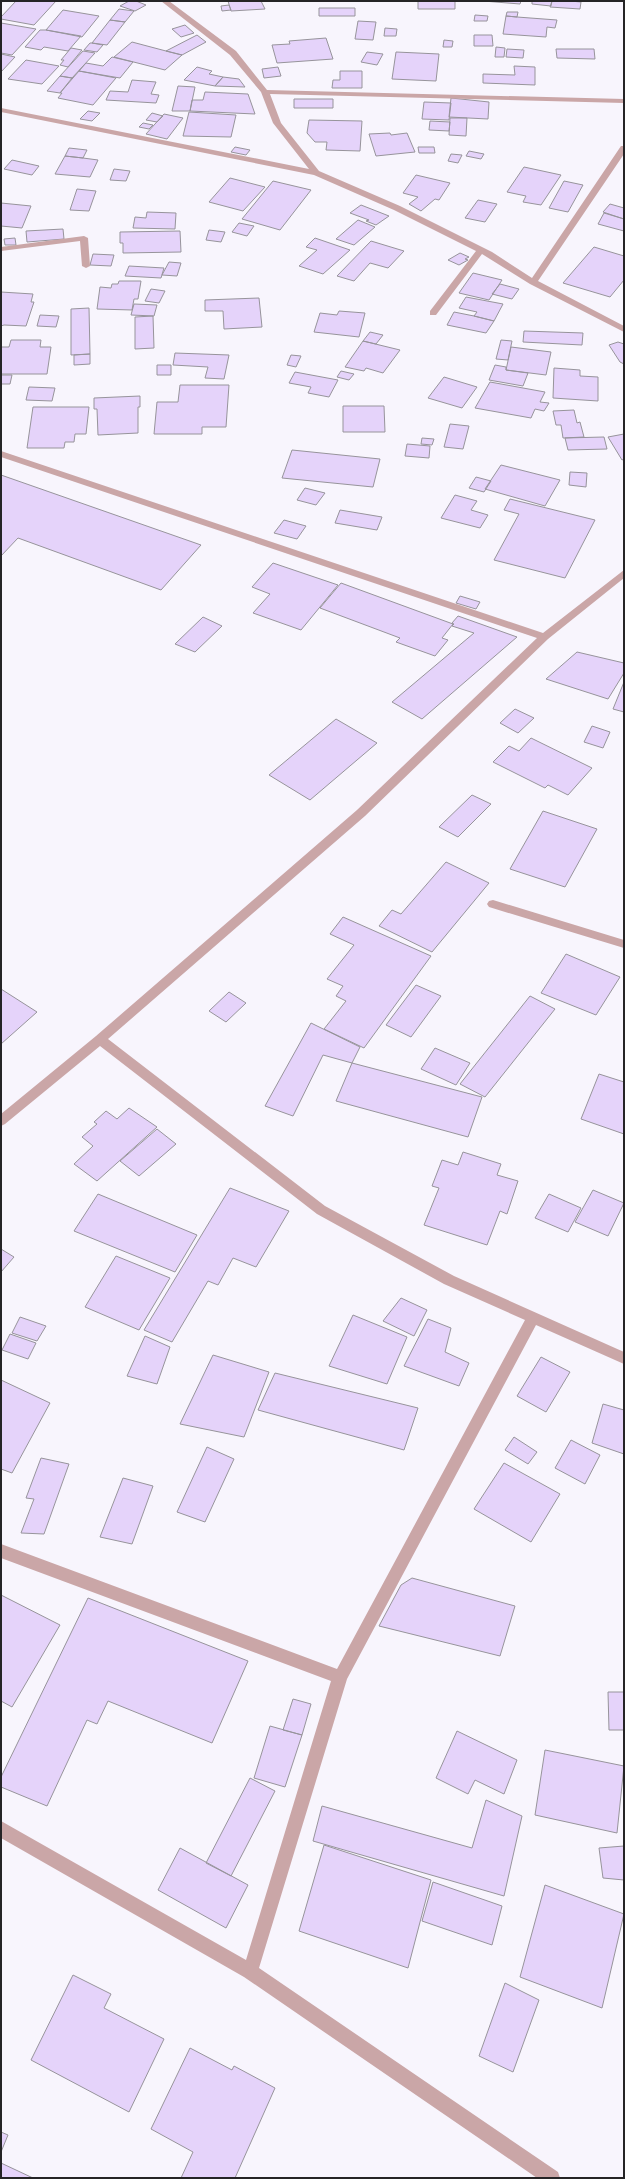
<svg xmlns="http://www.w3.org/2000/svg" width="625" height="2179" viewBox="0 0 625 2179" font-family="Merriweather,serif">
	<rect width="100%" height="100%" fill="#f8f5fd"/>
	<path fill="#e5d3fa" stroke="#97949b" d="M16 1H56L34 25 1 19V17Z
		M129 1H136L146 5 135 11 120 6Z
		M228 1H261L265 9 231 11Z
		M418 1H455V9H418Z
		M483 1H521L520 4Z
		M532 1H552L551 6 532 4Z
		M552 1H570L581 2 580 9 550 7Z
		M229 5 231 10 222 11 221 6Z
		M319 8H355V16H319Z
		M119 9 134 11 125 22 110 20Z
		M63 10 99 16 82 37 46 30Z
		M507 12H518L517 17 506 16Z
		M475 15 488 16 487 21H474Z
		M506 16 517 17 557 20 555 28 547 27 546 37 503 34Z
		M110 20 125 22 107 45 92 43Z
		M358 21 376 22 373 40 355 39Z
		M1 23 36 29 12 55 1 53Z
		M185 25 194 33 181 37 172 29Z
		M385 28 397 29 396 36H384Z
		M40 30H46L81 36 68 51 44 47 41 50 25 47Z
		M197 35 206 42 182 55 166 51Z
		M474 35H492L493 46H474Z
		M326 38 333 59 277 63 272 45 290 44 289 41Z
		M444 40 453 41 452 47H443Z
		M132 42 166 51 182 55 165 70 114 57Z
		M90 43H92L103 45 97 52 84 50Z
		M496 47 505 48 504 57H495Z
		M71 48 82 50 68 67 60 65 64 60H61Z
		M507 49 524 50 523 58 506 57Z
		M556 49H594L595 59 557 58Z
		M83 51 95 53 72 78 60 76Z
		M367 52 383 54 377 65 361 62Z
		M396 52 439 54 436 81 392 79Z
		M1 54 15 57 1 72Z
		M112 57 133 62 120 78 79 71 86 63 103 66Z
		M26 60 59 66 42 84 8 79Z
		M514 66 535 67V85L483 83V74L515 75Z
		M197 67 212 71 209 74 223 77 215 86 184 80Z
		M278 67 281 76 264 78 262 69Z
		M79 71 116 78 93 105 58 98 62 93H60Z
		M340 71H362V88H332L333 80H340Z
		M60 76 72 78 60 93 47 91Z
		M223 77 239 79 245 87 215 86Z
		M132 80 156 82 151 94 159 95 156 103 106 100 110 91 128 92Z
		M178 86 195 87 190 111H172Z
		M205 92 248 94 255 114 190 111 192 100H203Z
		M451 98 489 102 488 119 449 117Z
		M294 99H333V108H294Z
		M424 102 451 103 449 120 422 119Z
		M88 111 100 113 92 121 80 119Z
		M189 112 236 115 231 137 183 136Z
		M152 113 163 116 157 122 146 120Z
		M164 114 183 118 167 139 146 134Z
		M450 118H467L466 136 449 135Z
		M309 120 362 121 360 151 326 150 327 142H315L307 133Z
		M430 121 450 122 449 131 429 130Z
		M143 123 153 125 149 129 139 127Z
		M390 133 391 135 407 133 415 152 376 156 369 134Z
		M235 147 250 150 246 155 231 152Z
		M418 147H434L435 153H419Z
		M69 148 87 150 83 158 65 156Z
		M469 151 484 154 481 159 466 156Z
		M451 154 462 155 458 163 448 161Z
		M65 156 83 158 98 160 90 177 55 174Z
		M12 160 39 166 32 175 4 169Z
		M524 167 561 175 541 205 523 202 526 196 507 192Z
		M114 169 130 171 126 181 110 180Z
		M416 175 450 183 439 200 435 199 421 211 409 204 418 197 403 193Z
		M230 178 265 187 243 211 209 202Z
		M273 181 311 190 280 230 242 219Z
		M564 181 583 185 568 212 549 208Z
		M77 189 96 191 89 211 70 210Z
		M478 200 497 204 485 222 465 218Z
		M1 203 31 206 22 228 1 226Z
		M610 204 624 208V219L603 212Z
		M361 205 389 216 376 225 366 221 369 220 350 213Z
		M147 212 176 213 175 229 133 228 135 217 146 218Z
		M604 213 624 219V231L598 224Z
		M358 220 375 227 354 245 336 239Z
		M239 223 254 226 247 236 232 232Z
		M63 229 64 239 27 242 26 231Z
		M209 230 225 232 221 242 206 240Z
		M180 231 181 252 123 253V243H120V232Z
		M15 238 16 245H5L4 239Z
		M315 238 350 250 323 274 299 266 317 250 306 247Z
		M371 241 404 251 388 268 370 263 354 281 337 276Z
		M594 247 624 256V280L610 297 563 283Z
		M460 253 469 257 465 259 468 260 459 265 448 260Z
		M93 254 114 255 111 266 90 265Z
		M169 262 181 263 177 276 162 275Z
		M129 266 164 268 161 278 125 276Z
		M473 273 502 280 489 300 459 293Z
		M119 281H141L138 299H134L132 310 97 309 100 287 111 288 112 284H118Z
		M500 284 519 289 512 299 492 294Z
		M151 289 165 291 159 303 145 301Z
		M1 292 33 294 31 302H34L26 326 4 325 1 326Z
		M466 297 503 304 494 321 474 316 477 312 459 308Z
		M259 298 262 327 224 329 223 311H205V300Z
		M134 304 157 305 154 316 131 315Z
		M89 308 90 354 71 355V309Z
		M339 311 365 313 359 337 314 332 320 313 337 315Z
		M454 312 474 316 494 321 486 333 447 325Z
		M40 315 59 316 56 327 37 326Z
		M153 316 154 348 135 349V317Z
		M524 331 583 333 582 345 523 342Z
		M370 332 383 335 376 344 363 341Z
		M11 340H41L40 347H51L47 374H1V347H9Z
		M501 340 512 341 508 360 496 359Z
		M363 341 400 350 383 373 366 368 364 371 345 367Z
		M618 342 624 344V364L620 362 609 345Z
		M511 347 551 352 546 375 506 370Z
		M175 353 229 355 224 379 205 378 208 367 173 365Z
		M90 354V364L74 365V355Z
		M291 355 301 356 296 367 287 365Z
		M157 365H171V375H157Z
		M495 365 506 367V370L528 373 523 386 489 380Z
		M554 368 580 370V376L598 377V401L553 398Z
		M341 371 354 374 349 380 337 377Z
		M295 372 338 380 329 397 308 393 311 387 289 383Z
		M1 375H12L10 384H1Z
		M444 377 477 387 462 408 428 398Z
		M490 382 545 392 540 402 549 403 544 411 535 409 531 418 475 408Z
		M180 385H229L226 427H202V434H154L157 402H178Z
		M29 387 55 388 52 401 26 400Z
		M140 396V407H138V433L98 435 97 409H94V398Z
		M343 406H384L385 432H343Z
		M33 407H89L86 434H75L74 442H65L64 448H27Z
		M574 410 577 423 580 422 584 437 563 438 561 425H556L553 411Z
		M450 424 469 426 463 449 444 447Z
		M624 434V459L622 460 608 437Z
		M604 437 607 449 568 450 565 438Z
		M422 438 434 439 432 445 421 444Z
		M407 444 430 446 429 458 405 456Z
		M292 450 380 459 373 487 282 478Z
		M501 465 560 480 545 506 485 489Z
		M570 472 587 473 586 487 569 485Z
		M1 475 201 545 161 590 18 538 1 556Z
		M476 477 491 481 484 492 469 488Z
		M305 488 325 493 316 505 297 500Z
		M455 495 477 501 471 510 488 515 480 528 441 518Z
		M510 499 595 520 565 578 494 560 519 514 504 510Z
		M340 510 382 517 377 530 335 523Z
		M284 520 306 526 297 539 274 533Z
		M273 563 338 585 301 630 253 613 270 594 252 587Z
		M341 583 453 624 442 638 448 640 435 656 396 642 400 638 320 608Z
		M460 596 480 602 476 609 456 603Z
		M458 616 517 637 422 719 392 702 474 633 452 626 454 624 452 623Z
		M203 617 222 626 195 652 175 644Z
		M577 652 624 663V673L608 699 546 679Z
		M624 682V712L613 709Z
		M515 709 534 718 518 733 500 723Z
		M336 719 377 743 310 800 269 775Z
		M592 726 610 732 603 748 584 742Z
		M531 738 592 768 568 795 548 785 545 788 493 762 509 746 519 751Z
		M472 795 491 804 458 837 439 827Z
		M543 811 597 829 565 887 510 869Z
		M446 862 489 883 432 952 379 926 392 910 401 914Z
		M343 917 431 956 364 1048 324 1029 346 1001 336 996 343 986 327 979 354 945 330 934Z
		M566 954 620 977 596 1015 541 993Z
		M416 985 441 996 411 1037 386 1025Z
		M1 989 37 1012 1 1044Z
		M229 992 246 1003 226 1022 209 1011Z
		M530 996 555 1009 485 1097 460 1084Z
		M311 1023 360 1047 352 1063 323 1055 293 1116 265 1106Z
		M435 1048 470 1063 456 1085 421 1069Z
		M352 1063 482 1097 468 1137 336 1101Z
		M599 1074 624 1082V1134L581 1119Z
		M129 1108 157 1127 97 1181 74 1164 93 1146 82 1137 97 1124 94 1122 106 1111 117 1119Z
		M157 1129 176 1144 139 1176 120 1161Z
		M463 1152 501 1164 497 1175 518 1181 507 1214 500 1211 487 1245 424 1225 439 1188 432 1186 442 1160 458 1165Z
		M230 1188 289 1211 256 1267 233 1258 218 1285 208 1281 172 1342 144 1330Z
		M593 1190 624 1203 608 1236 575 1222Z
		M98 1194 197 1235 175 1272 74 1231Z
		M549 1194 581 1208 568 1232 535 1218Z
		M1 1249 14 1257 1 1272Z
		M116 1256 170 1278 139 1330 85 1307Z
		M401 1298 427 1310 414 1336 383 1321Z
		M353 1315 407 1337 387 1384 329 1366Z
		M20 1317 46 1326 37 1341 12 1333Z
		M428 1319 451 1328 445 1352 469 1363 459 1386 404 1366Z
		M10 1334 36 1343 28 1359 2 1350Z
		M145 1336 170 1347 157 1384 127 1376Z
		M213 1355 269 1372 244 1437 180 1424Z
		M541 1357 570 1372 546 1412 517 1396Z
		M275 1373 418 1408 404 1450 258 1410Z
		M1 1380 50 1403 12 1473 1 1469Z
		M603 1404 624 1410V1454L592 1443Z
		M514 1437 537 1452 528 1464 505 1450Z
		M571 1440 600 1455 585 1484 555 1468Z
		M207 1447 234 1459 205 1522 177 1512Z
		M41 1458 69 1464 44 1534 21 1533 34 1499 26 1498Z
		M504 1463 560 1494 531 1542 474 1509Z
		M123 1478 153 1486 132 1544 100 1537Z
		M412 1578 515 1606 500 1656 379 1626 401 1585Z
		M1 1595 60 1625 12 1707 1 1701Z
		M88 1598 248 1661 212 1743 108 1701 97 1724 87 1720 47 1806 1 1787V1777Z
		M608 1692H624V1730H609Z
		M293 1699 311 1704 302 1735 283 1730Z
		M270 1726 302 1735 285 1787 254 1778Z
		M457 1731 517 1760 504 1794 475 1780 468 1794 436 1778Z
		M545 1750 624 1766 617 1833 535 1815Z
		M250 1778 275 1791 231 1876 206 1863Z
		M486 1800 522 1816 504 1896 313 1841 322 1806 472 1848Z
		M324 1845 431 1880 408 1968 299 1931Z
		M624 1846V1880L603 1878 599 1848Z
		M180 1848 248 1885 226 1928 158 1890Z
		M433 1882 502 1906 492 1945 422 1921Z
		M545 1885 624 1914 602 2008 520 1977Z
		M73 1975 111 1994 104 2008 164 2039 129 2112 31 2060Z
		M505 1983 539 2000 513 2072 479 2056Z
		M190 2048 232 2070 234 2066 275 2088 235 2178H181L193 2152 151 2129Z
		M1 2132 8 2135 1 2152Z
		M1 2163 33 2178H1Z"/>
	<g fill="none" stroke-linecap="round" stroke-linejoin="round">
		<path fill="#caa6a7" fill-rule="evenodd" d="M161 1H169L236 51 267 90 624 99V103L270 94 281 123 319 171 400 206 492 252 532 278 621 146H624V154L538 281 624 326V332L530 284 482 254 436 315H430V311L476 251 394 210 314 175 1 112V108L309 169 273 123 261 92 230 55Z
			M84 236 88 238 90 266 86 268 82 266 80 241 1 251V247Z
			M1 451 543 633 624 570V578L548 639 365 816 108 1039 325 1206 454 1276 624 1352V1364L536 1325 347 1679 259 1968 558 2172 560 2178H537L244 1977 1 1838V1821L246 1960 331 1681 1 1558V1544L337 1669 525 1320 444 1284 317 1214 100 1046 5 1124 1 1126V1114L96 1036 357 810 537 638 1 457Z
			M493 900 624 940V948L489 907 487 904 489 901Z"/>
	</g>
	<rect width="625" height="2179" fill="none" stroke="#252426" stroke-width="4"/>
</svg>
